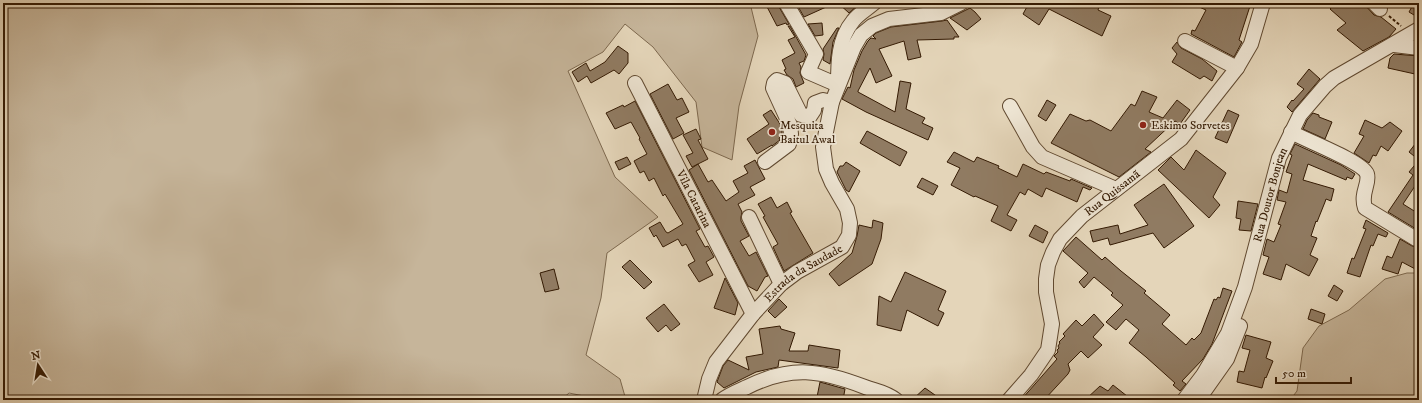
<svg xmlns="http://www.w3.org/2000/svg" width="1422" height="403" viewBox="0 0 1422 403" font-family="'IM FELL DW Pica',serif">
	<rect width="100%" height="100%" fill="#e4d5b9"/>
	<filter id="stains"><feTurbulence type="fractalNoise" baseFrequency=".005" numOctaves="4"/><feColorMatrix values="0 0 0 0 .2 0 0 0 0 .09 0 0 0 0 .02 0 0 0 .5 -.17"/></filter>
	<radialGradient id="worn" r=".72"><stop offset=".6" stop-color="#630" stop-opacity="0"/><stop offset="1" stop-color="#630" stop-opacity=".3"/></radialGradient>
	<path fill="#c6b59a" stroke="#7d684e" d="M3 3H750L758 36 739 106 732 160 702 147 696 102 653 47 625 24 603 52 568 71 615 177 658 217 607 253 601 298 586 355 620 379 626 400H604L569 393 561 400H3Z
		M1407 273H1419V400H1290L1297 391 1303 348 1319 326 1349 310 1385 279Z"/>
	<path fill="#907b62" stroke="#341a03" d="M765 3H778L779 7 789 24 787 25 786 23 777 26Z
		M796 3H835L804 17Z
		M838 3H860L849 13Z
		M1029 3H1100L1098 10 1111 16 1102 36 1049 9 1039 25 1023 14Z
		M1190 3H1251L1239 40 1242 42 1234 57 1191 34 1192 30 1195 31 1206 10Z
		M1336 3H1363L1374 15 1381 17 1396 29 1389 37 1363 51 1337 30 1346 23 1330 9Z
		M1414 3H1419V18L1409 12Z
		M970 8 975 12 981 19 967 30 950 18Z
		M947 20 959 37H954V39L917 40 921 57 908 60 904 41 879 49 892 76 876 83 870 68 858 91V92L895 112 900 81 911 83 906 109 925 118 922 123 933 128 928 140 866 112 842 99 848 87 850 88 854 70 862 51 868 41 871 38 876 39 873 36 876 33 891 27 942 21Z
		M822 23 823 35 815 36 808 24Z
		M788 26H790L806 55 804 61 799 63 801 67 800 73 804 83 796 87 793 79 787 75 784 70 786 69 782 60 795 53 788 40 795 37Z
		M837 28H839L833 42 830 64 823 60 824 54 823 49Z
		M1177 42 1181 48 1202 59 1217 71 1212 81 1204 76 1200 79 1172 62 1177 54 1172 48Z
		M618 46 628 53V63L619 74 614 70 591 83 587 76 578 82 572 72 586 63 590 71 605 62Z
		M1394 54 1419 56V66L1417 65 1415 74 1388 68 1390 58Z
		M1309 69 1320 79 1292 112 1287 107 1292 100 1293 101 1304 89 1297 84Z
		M668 84 677 100 682 98 689 112 676 118 684 133 673 139 650 94Z
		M1142 91 1157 97 1149 112 1163 118 1177 100 1190 110 1180 124 1175 121 1145 149 1151 152 1119 177 1051 143 1070 114 1086 121 1090 120 1111 131 1131 104 1135 106Z
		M1047 100 1056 105 1046 121 1038 116Z
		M635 101 700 229 696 231 705 247 708 246 714 257 706 262 713 275 699 282 688 265 695 261 686 244 682 246 678 239 663 247 656 235 654 237 649 228 660 222 666 232 668 233 683 224 665 194 663 196 654 178 649 181 644 171 640 173 634 161 647 154 639 139 640 138 631 122 615 129 606 113 623 105 624 107Z
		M771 110 782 127V136L779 138 780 140 772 146V145L757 154 747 139 769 124 763 115Z
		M1228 110 1239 115 1227 143 1215 138Z
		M1313 113 1319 115V117L1332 122 1325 139 1303 129 1307 120Z
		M1365 120 1382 128 1390 122 1402 131 1388 151 1381 146 1376 156 1373 155 1369 163 1354 153 1364 136 1359 134Z
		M696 129 701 139 698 140 708 159 692 167 686 156 693 153 683 135Z
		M867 131 907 152 900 166 860 143Z
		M1419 139V180L1403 204 1419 214V229H1416L1388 212 1413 175 1409 172 1419 160 1409 152Z
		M1295 144 1341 165 1355 174 1352 179 1347 177 1346 180 1308 164 1303 180 1334 189 1331 201 1326 199 1325 202 1317 222 1316 221 1311 236 1317 238 1310 255 1318 259 1309 276 1286 264 1281 280 1263 274 1269 257 1263 255 1267 239 1274 242 1281 225 1278 224 1286 202 1277 200 1279 190 1287 193 1292 174 1286 172 1292 155 1290 154Z
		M1196 150 1226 173 1213 197 1220 205 1209 218 1158 170 1171 157 1184 170Z
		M954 152 974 162 977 157 999 166 998 168 1017 177 1023 164 1044 174 1046 172 1070 181 1071 179 1092 188 1090 190 1083 187 1077 202 1046 188 1042 197 1028 189 1025 195 1020 192 1007 215 1017 220 1011 231 991 221 998 206 975 196 974 197 951 185 960 168 947 162Z
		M627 157 631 164 619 170 615 162Z
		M755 160 765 179 750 187 755 195 738 204 742 212 741 217V221L749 236 740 241 749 256 756 252 768 276 765 277 757 291 748 286 689 170 698 164 708 182 712 180 726 201 739 192 733 181 748 173 744 166Z
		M846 162 860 171 849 192 846 190 837 172 840 166H843Z
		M922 178 938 186 933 195 917 187Z
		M1164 184 1194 226 1164 248 1153 233 1110 245 1108 238 1093 242 1090 231 1118 225 1120 234 1148 225 1134 205Z
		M771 197 777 208 787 202 792 212 790 213 813 253 784 271 773 247 778 244 763 217 765 216 758 204Z
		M1238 201 1258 204 1251 231 1239 230 1241 219 1236 218Z
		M873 220 883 223 881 239 872 264 839 286 829 274 852 253 857 236 859 225 872 228Z
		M1366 220 1388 233 1386 237 1378 234 1373 246 1371 245 1360 277 1347 273 1352 258 1354 259 1366 229 1363 228Z
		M1035 225 1048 232 1043 243 1029 236Z
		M1076 237 1102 260 1105 257 1121 271 1146 291 1144 293 1170 315 1162 324 1186 345 1192 338 1194 340 1201 333 1214 299 1216 300 1218 297 1220 298 1223 288 1232 291 1212 344 1203 359 1182 381 1186 384 1180 391 1173 385 1175 383 1146 357 1129 343 1139 330 1126 319 1116 330 1106 322 1123 305 1111 295 1113 293 1094 277 1084 288 1079 282 1088 273 1063 251Z
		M1400 239 1412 246 1419 247V271L1402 262 1398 274 1382 269 1387 256 1392 258Z
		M630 260 652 282 644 289 622 267Z
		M554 269 559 289 545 292 540 273Z
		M905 272 946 291 938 310 944 313 938 326 907 310 901 331 877 325 879 296 891 302Z
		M725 278 738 303 735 315 714 308Z
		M1334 285 1343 291 1337 301 1328 296Z
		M779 299 787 307 775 318 768 311Z
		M664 304 680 324 671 331 666 325 658 332 646 318Z
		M1311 309 1325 314 1322 324 1308 319Z
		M1094 314 1104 325 1093 337 1102 345 1088 358 1081 351 1068 364 1070 370 1068 374 1044 400H1021L1057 359 1054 356 1058 352 1057 350 1059 348 1058 346 1060 343 1059 342 1065 336 1063 334 1076 320 1082 326Z
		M780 326 781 329 795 333 789 351H808L809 345 840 350 838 368 779 360 778 367 756 372 724 388 717 382 723 366 728 360 749 370 746 357 763 354 759 329Z
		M1246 335 1271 342 1266 358 1273 361 1266 378 1265 377 1262 388 1237 382 1239 371 1244 372 1250 350 1242 348Z
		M820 382 845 389 843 400H833L817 397Z
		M1113 385 1132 400H1085L1100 386 1108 391Z
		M925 388 942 400H912Z"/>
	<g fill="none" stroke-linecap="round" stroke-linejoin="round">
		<g stroke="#604930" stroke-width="16">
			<g id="minor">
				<path d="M786 3 816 54 808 72 838 85C838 63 838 39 853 21 858 14 867 9 874 3"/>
				<path d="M1374 3 1380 9"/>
				<path d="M1185 41 1237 68"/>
				<path d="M1394 45 1419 48"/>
				<path id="s1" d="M635 83 753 314"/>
				<path d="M1010 106 1033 147 1042 157 1116 189"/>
				<path d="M1291 132C1305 140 1363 162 1367 174 1370 184 1360 193 1365 208L1416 239 1419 237"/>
				<path d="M765 162 789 144 791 134 790 125 773 88 774 83 777 80 785 83 801 115 806 116H810L814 110 815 103 823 100 832 102"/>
				<path d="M749 217 781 284"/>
				<path id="s2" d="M704 400 709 379 716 362 753 314 781 284 797 272 842 247 849 235 850 223 847 209 832 183 826 169 823 147 832 102 854 47 861 35 872 26 889 19 941 13 961 3"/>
				<path d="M722 400C730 394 738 391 747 387 791 365 821 370 865 387 876 391 886 392 896 400"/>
				<path id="s3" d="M1009 400 1031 375 1048 350 1052 324 1046 292V279L1048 265 1053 252 1060 239 1082 216 1181 139 1237 68 1251 44 1263 3"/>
				<path id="s4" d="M1184 400 1203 375 1228 333 1245 287 1279 158 1300 115 1325 86 1334 78 1419 29"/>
				<path d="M1198 400 1227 359 1240 326"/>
			</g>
		</g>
		<path stroke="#341a03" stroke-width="2" stroke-dasharray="3 2" stroke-linecap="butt" d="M1389 16 1401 26"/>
		<use href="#minor" stroke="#ede4d2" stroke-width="14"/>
	</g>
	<g fill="#8f2418" stroke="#ede4d2" stroke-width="1.5">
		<circle cx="1143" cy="125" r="4"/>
		<circle cx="772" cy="132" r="4"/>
	</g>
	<g text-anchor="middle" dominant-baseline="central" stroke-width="3.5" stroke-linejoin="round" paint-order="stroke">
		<g font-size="12" fill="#341a03" stroke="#ede4d2" text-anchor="start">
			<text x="780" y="125">Mesquita<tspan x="780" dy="14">Baitul Awal</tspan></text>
			<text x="1151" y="125">Eskimo Sorvetes</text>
		</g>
		<g font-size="12" fill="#341a03" stroke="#ede4d2">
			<text stroke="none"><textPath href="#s3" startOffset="248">Rua Quissamã</textPath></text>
			<text stroke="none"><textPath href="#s4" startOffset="225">Rua Doutor Bonjean</textPath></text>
			<text stroke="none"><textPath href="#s1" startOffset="130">Vila Catarina</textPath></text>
			<text stroke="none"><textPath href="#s2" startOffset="166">Estrada da Saudade</textPath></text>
		</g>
	</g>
	<rect width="1422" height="403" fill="none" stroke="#e4d5b9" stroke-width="16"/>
	<rect x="4" y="4" width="1414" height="395" fill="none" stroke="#341a03" stroke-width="2"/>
	<rect x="8" y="8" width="1406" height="387" fill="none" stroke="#341a03"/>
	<g transform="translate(38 365) rotate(348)" stroke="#ede4d2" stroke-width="3" paint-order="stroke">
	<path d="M0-3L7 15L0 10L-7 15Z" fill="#341a03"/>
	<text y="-6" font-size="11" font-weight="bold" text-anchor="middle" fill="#341a03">N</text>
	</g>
	<path d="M1276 377v6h75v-6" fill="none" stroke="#341a03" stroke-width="2"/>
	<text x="1282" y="377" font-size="12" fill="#341a03" stroke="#ede4d2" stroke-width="3" paint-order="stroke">50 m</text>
	<rect width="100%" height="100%" filter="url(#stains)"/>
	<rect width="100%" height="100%" fill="url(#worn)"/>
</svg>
